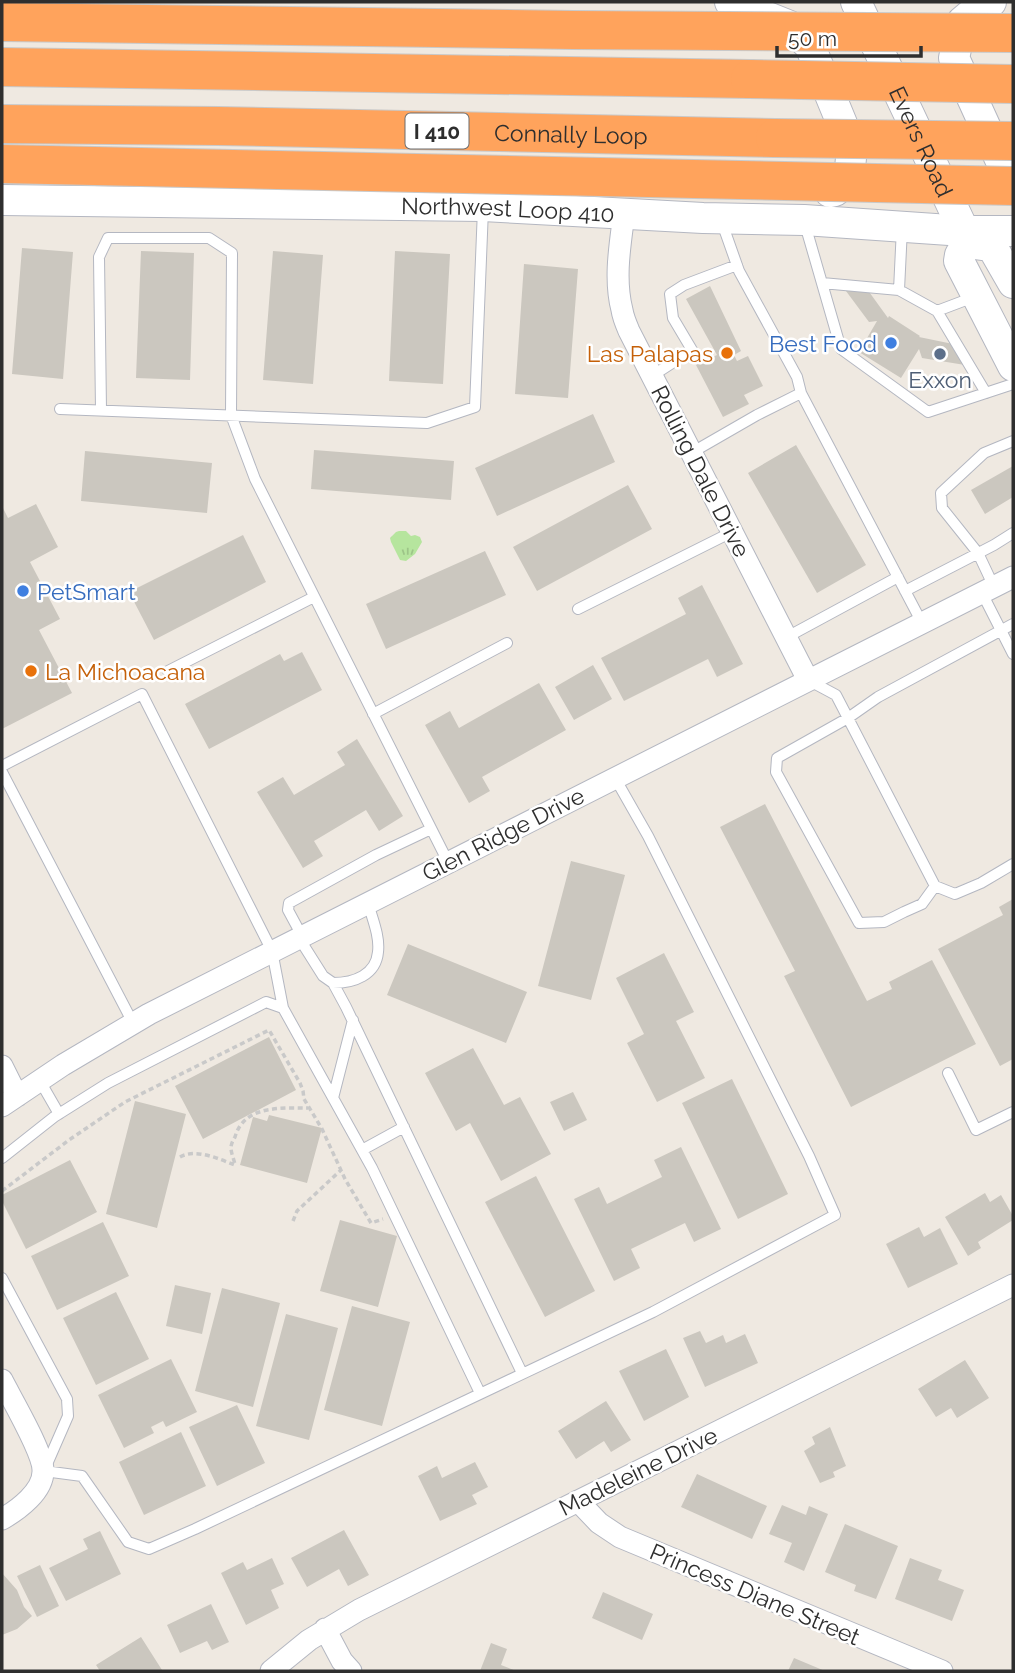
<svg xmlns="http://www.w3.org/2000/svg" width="1015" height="1673" viewBox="0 0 1015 1673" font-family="Raleway,sans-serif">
	<defs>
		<pattern id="park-tufts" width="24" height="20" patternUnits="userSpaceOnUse" patternTransform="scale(1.75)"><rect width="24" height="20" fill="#b6e59e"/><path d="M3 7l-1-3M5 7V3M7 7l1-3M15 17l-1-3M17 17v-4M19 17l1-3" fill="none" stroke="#9dc588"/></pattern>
	</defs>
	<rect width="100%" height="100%" fill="#efe9e1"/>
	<path fill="url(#park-tufts)" d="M399 531H406L411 536 415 535 420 537 422 542 415 554 406 561 400 560 391 542 390 538 396 532Z"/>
	<path fill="#cbc7bf" d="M22 248 73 252 63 379 12 374Z
		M141 251 194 253 190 380 136 378Z
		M273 251 323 255 313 384 263 380Z
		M395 251 450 254 443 384 389 381Z
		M524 264 578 269 568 398 515 394Z
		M710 286 741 351 734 355 737 361 748 356 763 386 744 395 749 404 723 417 696 365 717 355 686 299Z
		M843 287 867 289 888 318 889 316 920 336 919 337 953 344 965 365 922 358 919 349 901 378 859 352 877 321 869 322Z
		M593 414 615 462 497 516 475 468Z
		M796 445 866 565 817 593 748 473Z
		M314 450 454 461 451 500 311 489Z
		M85 451 212 463 207 513 81 501Z
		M1013 466V497L985 514 971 490Z
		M628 485 652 529 537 591 513 547Z
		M36 504 58 547 30 562 60 619 39 630 72 693 2 729V506L8 518Z
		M243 535 266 582 154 640 129 592Z
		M485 551 506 595 386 649 366 604Z
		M702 585 743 664 717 677 708 659 624 701 601 658 686 614 678 598Z
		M302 652 322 690 209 749 185 704 280 654 284 661Z
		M593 665 612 699 574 720 555 687Z
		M539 683 566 730 482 777 490 791 469 803 425 725 450 711 459 728Z
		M357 739 403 816 379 831 366 810 314 841 323 856 303 868 257 792 283 777 294 795 345 765 337 752Z
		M765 804 867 1001 892 989 889 982 932 960 976 1044 851 1107 784 976 795 971 720 827Z
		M571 861 625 875 591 1000 538 986Z
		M1013 899V1059L1000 1066 938 949 1003 915 999 907Z
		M408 944 527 992 506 1043 387 995Z
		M664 953 694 1012 676 1021 705 1078 657 1102 627 1043 644 1034 616 978Z
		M269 1037 296 1090 203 1139 175 1086Z
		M473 1048 504 1105 520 1097 551 1154 501 1181 470 1123 456 1131 425 1073Z
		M732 1079 788 1194 738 1219 682 1103Z
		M573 1092 587 1120 564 1131 550 1102Z
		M135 1101 186 1114 157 1228 106 1214Z
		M269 1115 322 1128 307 1183 240 1165 253 1117 267 1121Z
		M681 1147 721 1229 694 1242 685 1223 631 1249 640 1268 614 1281 574 1199 599 1187 607 1204 662 1177 654 1160Z
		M70 1160 97 1212 26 1249 2 1201V1195Z
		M536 1176 595 1291 545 1317 485 1202Z
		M985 1193 990 1202 1001 1195 1013 1216V1220L978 1242 981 1248 968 1256 945 1217Z
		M340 1220 397 1236 378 1307 320 1291Z
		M103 1222 129 1276 57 1310 31 1256Z
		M919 1227 924 1237 940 1228 958 1264 908 1288 886 1244Z
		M175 1285 211 1293 202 1334 166 1326Z
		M222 1288 280 1303 253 1407 195 1391Z
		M116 1292 149 1359 96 1385 63 1318Z
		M352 1306 410 1322 382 1426 324 1410Z
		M286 1314 338 1328 309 1440 256 1426Z
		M700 1331 706 1343 723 1335 726 1343 745 1334 758 1363 705 1387 683 1338Z
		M666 1349 689 1397 644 1421 619 1371Z
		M171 1359 197 1412 166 1427 163 1421 151 1427 154 1433 124 1448 98 1395Z
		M965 1360 989 1398 957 1418 951 1408 936 1417 918 1389Z
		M606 1401 631 1440 611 1452 604 1441 576 1459 558 1431Z
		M237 1405 265 1463 217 1486 189 1427Z
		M830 1427 846 1466 833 1472 835 1477 820 1483 804 1451 815 1444 812 1437Z
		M181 1432 206 1486 144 1515 119 1462Z
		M475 1462 488 1487 472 1495 477 1504 440 1521 418 1476 437 1466 442 1478Z
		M697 1474 767 1506 752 1539 681 1507Z
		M782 1505 806 1515 809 1506 828 1514 804 1571 784 1562 792 1543 769 1534Z
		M845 1524 898 1546 876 1599 854 1591 856 1585 825 1572Z
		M344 1530 369 1575 348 1586 339 1569 307 1587 291 1558Z
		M100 1531 121 1574 66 1601 49 1568 88 1549 83 1539Z
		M272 1558 284 1584 271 1590 279 1608 246 1625 221 1573 243 1562 247 1570Z
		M910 1558 942 1570 938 1580 964 1590 952 1621 895 1599Z
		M40 1565 59 1606 37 1617 17 1576Z
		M2 1573 17 1590 24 1607 32 1616 17 1629 2 1635Z
		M603 1592 653 1614 642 1640 592 1618Z
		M211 1604 229 1642 212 1650 207 1641 180 1653 167 1625Z
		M141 1637 162 1670 159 1671H100L96 1665Z
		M491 1643 507 1649 501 1665 516 1671H480Z
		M794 1658 825 1671H788Z"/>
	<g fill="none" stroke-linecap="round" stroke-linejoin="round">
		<g stroke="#b4b7c1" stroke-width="12">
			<path id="service" d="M804 221 841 349 928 412 1013 384
				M902 228 899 290 937 311 974 297
				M822 283 899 290
				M937 311 986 393
				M652 376 692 350 673 318 670 294 684 285 737 265
				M801 393 922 623
				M60 409 427 423 475 407 483 209
				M101 410 99 257 108 238H209L232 253 231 415 255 479 448 862
				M691 453 757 415 801 393 797 377 739 271 721 220
				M994 587 978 553 942 508 941 493 984 453 1013 441
				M905 591 994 545 1013 533
				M982 593 1013 654
				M578 609 732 532
				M1013 624 878 697 848 718 777 758 776 772 859 923 884 922 904 912 922 904 935 886 955 894 981 883 1013 864
				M787 637 898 577
				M168 671 314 597
				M808 680 836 695 935 886
				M373 714 507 643
				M2 766 142 694 272 951 283 1008
				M2 772 133 1023
				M302 936 288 910 289 903 376 855 431 829
				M299 938 323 976 333 983 346 1007 522 1373
				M333 983C354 983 376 975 378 952 380 936 372 918 368 903
				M948 1073 976 1130 1013 1112
				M40 1081 59 1114
				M333 1098 353 1020
				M362 1150 404 1127
				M2 1158 54 1117 108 1083 266 1002 283 1008 372 1168 480 1393
				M2 1278 67 1399 68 1416 44 1471 82 1476 128 1542 149 1549 195 1529 653 1312 835 1215 809 1156 648 836 615 778"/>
		</g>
		<g stroke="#b4b7c1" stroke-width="23">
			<path id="minor" d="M624 214C620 245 614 279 622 310 623 317 626 324 629 331L808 680
				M2 1066 17 1096
				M2 1106 63 1065 149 1014 1013 577
				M2 1380C11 1398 43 1452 43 1470 44 1491 18 1510 2 1519
				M578 1501 599 1523 620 1537 942 1671
				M325 1629 342 1661 351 1671
				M271 1671 309 1640 359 1610 1013 1285"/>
		</g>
		<g stroke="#b4b7c1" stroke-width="32">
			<g id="secondary">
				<path d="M730 2 790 26 810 46 852 148 849 178 835 191 830 192"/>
				<path id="s1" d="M856 2 964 231 967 243 960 255 959 261 1013 366"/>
				<path d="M991 2 983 4 962 22 954 58 1010 181 1013 185"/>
				<path id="s2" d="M2 200 483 206 703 218 804 220 964 231H1013"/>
				<path d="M967 243 989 246 994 250 1013 283"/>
			</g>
		</g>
		<g stroke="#c9c9c9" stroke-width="40">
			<g id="motorway">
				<path d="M2 67 750 79"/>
				<path id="s3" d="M2 124 218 126 775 138"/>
			</g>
		</g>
		<path stroke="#c9c9c9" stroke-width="3.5" stroke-dasharray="5 3.5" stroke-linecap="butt" d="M180 1157C196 1148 219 1159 235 1165 234 1159 231 1153 231 1148 231 1144 233 1140 235 1137 244 1105 281 1108 308 1108
			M2 1191 69 1140 125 1102 269 1030 300 1083 303 1091 304 1099 322 1129 345 1179 371 1223 383 1219
			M293 1221 297 1211 341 1170"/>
		<use href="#service" stroke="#fff" stroke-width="10"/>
		<use href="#minor" stroke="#fff" stroke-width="21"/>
		<use href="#secondary" stroke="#fff" stroke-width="30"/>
		<use href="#motorway" stroke="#ffa35c" stroke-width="38"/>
		<g stroke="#c9c9c9" stroke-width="40" stroke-linecap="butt">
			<path id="motorway-bridge" d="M2 22 573 30 1013 33
				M750 79 1013 84
				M775 138 1013 141
				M2 164 1013 186"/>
		</g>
		<use href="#motorway-bridge" stroke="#ffa35c" stroke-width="38"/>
	</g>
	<g fill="#3f7fe0" stroke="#fff" stroke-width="2.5">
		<circle cx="891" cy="343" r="7"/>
		<circle cx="23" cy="591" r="7"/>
	</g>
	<g fill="#e8710a" stroke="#fff" stroke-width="2.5">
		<circle cx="727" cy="353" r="7"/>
		<circle cx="31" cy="671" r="7"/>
	</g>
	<circle fill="#5c6f8a" stroke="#fff" stroke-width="2.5" cx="940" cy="354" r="7"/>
	<g text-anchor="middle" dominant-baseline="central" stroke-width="5" stroke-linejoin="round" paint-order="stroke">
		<rect fill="#fff" stroke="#6d6d6d" stroke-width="2" x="405.5" y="113.5" width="63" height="35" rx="5"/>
		<g font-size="21" font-weight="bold" fill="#2e2e2e">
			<text x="437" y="131">I 410</text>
		</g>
		<g font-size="23" fill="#2e2e2e" stroke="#fff">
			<text stroke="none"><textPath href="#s3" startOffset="569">Connally Loop</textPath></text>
			<text stroke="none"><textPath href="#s1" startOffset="154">Evers Road</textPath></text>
			<text stroke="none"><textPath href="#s2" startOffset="506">Northwest Loop 410</textPath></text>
			<text transform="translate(701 471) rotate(63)">Rolling Dale Drive</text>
			<text transform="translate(503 834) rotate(-27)">Glen Ridge Drive</text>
			<text transform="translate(638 1471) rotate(-26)">Madeleine Drive</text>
			<text transform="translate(755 1594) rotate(23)">Princess Diane Street</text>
		</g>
		<g font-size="23" fill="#366cbe" stroke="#fff" text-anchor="end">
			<text x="877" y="343">Best Food</text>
			<text x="37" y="591" text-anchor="start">PetSmart</text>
		</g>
		<g font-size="23" fill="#c56008" stroke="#fff" text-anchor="end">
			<text x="713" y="353">Las Palapas</text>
			<text x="45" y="671" text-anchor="start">La Michoacana</text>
		</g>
		<g font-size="23" fill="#4e5e75" stroke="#fff">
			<text x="940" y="379">Exxon</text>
		</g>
	</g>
	<rect width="1015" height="1673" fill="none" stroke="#2e2e2e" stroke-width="7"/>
	<path d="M777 46v10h144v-10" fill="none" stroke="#2e2e2e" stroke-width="3.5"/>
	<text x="788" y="46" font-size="21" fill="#2e2e2e" stroke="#ffffff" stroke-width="5" paint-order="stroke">50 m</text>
</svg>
